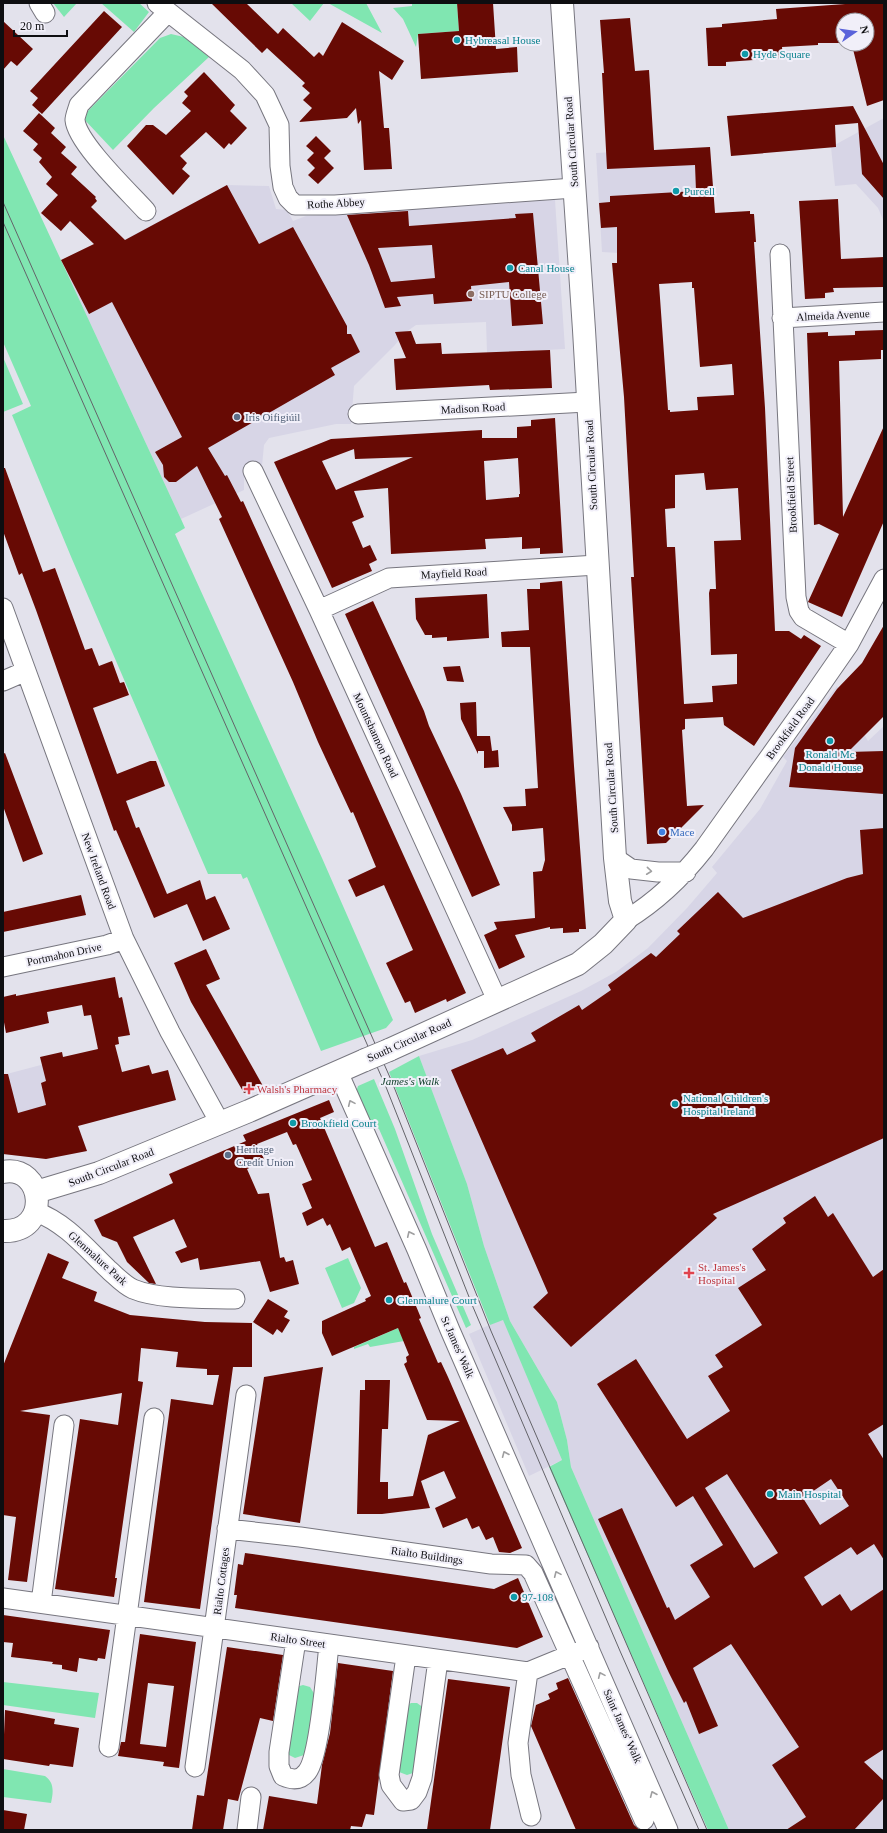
<svg xmlns="http://www.w3.org/2000/svg" width="887" height="1833" viewBox="0 0 887 1833" font-family="Georgia,serif">
	<rect width="100%" height="100%" fill="#e3e2ec"/>
	<path fill="#d7d5e6" d="M884 118V222L878 208 856 184 835 186 831 147Z
		M710 147 712 183 654 255 602 252 596 153Z
		M227 185 269 186 276 209 287 210 293 221 306 216 555 200 565 349 487 353 486 322 416 325 406 332 394 346 354 386 351 424H336L269 438 264 445 262 466 244 476V490L181 519 66 271Z
		M837 686 868 741 884 726V1830H729L571 1467 567 1440 557 1402 510 1321 484 1246 467 1184 419 1056 472 1040 581 991 616 972 648 948 687 908 717 873 712 867 760 809 787 761 783 757Z
		M56 1061 87 1151 46 1159 3 1154V1075Z
		M503 1319 562 1460 529 1476 469 1334Z"/>
	<path fill="#80e6b1" d="M53 3H77L64 17Z
		M101 3H139L149 12 134 32Z
		M291 3H324L310 21Z
		M328 3H366L382 33Z
		M412 3H457L459 31 418 34 416 47 403 19 393 8 412 6Z
		M171 34 184 37 209 57 154 108 113 150 82 117 160 38Z
		M3 135 181 519 185 528 175 534 322 858 393 1020 386 1028 321 1051 247 877 243 879 241 874H208L72 559 12 415 31 406 3 342Z
		M3 357 23 404 3 412Z
		M419 1056 467 1184 484 1246 510 1321 557 1402 567 1440 571 1467 729 1830H708L549 1467 562 1460 503 1320 490 1325 389 1072Z
		M374 1079 395 1129 432 1234 471 1325 466 1328 379 1129 370 1122 356 1092 358 1086Z
		M348 1258 361 1288 354 1303 342 1308 325 1268Z
		M398 1328 404 1341 370 1347 368 1344 354 1349V1347Z
		M3 1682 99 1693 95 1718 3 1705Z
		M303 1685 310 1687 315 1695 308 1748 304 1755 295 1758 287 1754 296 1687Z
		M411 1703H417L424 1708 416 1772 407 1775 399 1772 408 1705Z
		M3 1769 45 1776C55 1783 53 1793 51 1803L3 1797Z"/>
	<path fill="#670a04" fill-rule="evenodd" d="M211 3H246L278 34 283 28 314 57 319 52 323 56 342 22 404 61 392 80 379 71 384 128H389L392 169 364 170 361 120 358 124 356 108 347 118 299 122 312 108 303 100 310 93 302 86 305 83 267 48 262 53Z
		M457 3H493L496 49 517 47 518 72 421 79 418 34 459 31Z
		M859 3H884V100L867 106 852 45 846 44H867V20H843V43H818V45L782 47 783 58 726 62V66H708L706 28 722 27V24L777 19 776 9Z
		M104 11 122 27 42 114 32 105 38 98 30 91Z
		M630 18 635 71 649 70 654 150 710 147 715 213 750 211V214H754L756 242H754L765 408 775 631H789L801 639 804 635 821 646 754 746 724 725 723 717 685 719V729L682 730 687 806 704 805 666 843 647 844 631 577H634L624 397 612 263H617V227L601 228 599 203 610 202V196L696 191 695 165 607 169 602 73H604L600 20ZM692 282V288H694L700 367 732 364 734 395 697 397 698 410 670 412V410H668L659 284ZM704 473 706 490 738 488 741 540 714 541 716 589H710L709 593 711 655 737 654V684L712 686 713 702 684 704 675 547H667L665 509 675 508V475Z
		M3 21 33 49 17 66 11 61 3 70Z
		M204 72 235 105 230 111 247 128 231 145 229 143 224 149 206 132 180 156 187 163 182 169 190 176 173 195 127 146 146 125H153L166 135 191 111 182 103 188 96 184 92Z
		M853 106 884 165V199L862 174 858 123 835 125 836 147 731 156 727 116Z
		M39 113 55 128 51 133 66 147 61 153 77 167 71 174 96 197 95 198 97 201 91 207 125 240 227 185 259 244 293 227 347 326V334H351L360 352 331 368 335 375 208 448 225 476 227 475 241 502 243 501 466 993 447 1002 446 999 415 1013 410 1001 405 1003 386 963 413 950 384 885 356 897 348 880 376 867 353 812 351 813 318 742 293 682 219 519 222 517 197 466 176 482H169L164 477 163 465 155 452 182 437 112 302 89 314 61 260 94 244 70 221 61 231 41 213 58 195 46 184 52 177 39 162 42 158 33 150 38 144 23 131Z
		M316 136 331 151 324 158 334 168 318 184 308 175 315 168 307 160 314 153 306 146Z
		M838 199 841 259 884 257V287L833 288 834 292 825 293V298L805 299 799 201Z
		M408 211 409 226 516 218 515 214 533 213 543 324 512 326 509 282 471 286 472 301 434 304 433 294 397 297 401 306 385 308 369 265 347 215ZM432 245 435 278 391 282 378 248Z
		M884 330V350H881V359L839 361 843 517 884 426V521L842 617 808 602 839 534 819 524 814 525 807 333 828 332V336L855 335V331Z
		M411 331 416 344 441 343 442 354 550 350 552 388 490 390 489 385 396 390 394 359 406 358 395 332Z
		M555 418 563 553 540 554V548L522 549V537L485 539 486 549 391 554 388 488 354 491 364 517 352 522 363 548 370 545 377 560 369 564 372 571 332 588 274 462 331 439 482 430V438H517V427L531 426V420ZM354 449 355 459 413 457 336 490 322 461ZM518 458 520 494H519V497L486 500 484 461Z
		M3 468H5L43 572 55 568 85 650 92 648 99 666 112 661 120 683 124 682 129 695 93 708 117 774 150 761H156L165 786 126 801 136 828 139 827 167 894 200 880 206 900 215 896 230 929 203 941 187 904 154 918 116 830 114 831 36 610 22 573 19 575 3 531Z
		M562 581 574 766 586 929H579V932L563 933V928L550 929V927L515 935 525 957 499 969 484 935 497 929 494 922 535 918 533 872 542 871 545 860 543 828 512 831V825L503 807 526 806 525 789 538 788 530 647H502L501 632 529 630 527 589H540V583Z
		M487 594 489 638 447 641V637L432 638V635H425L416 619 415 598Z
		M373 601 424 711 429 726 461 794 500 885 472 897 345 614Z
		M884 625V716L848 752 884 751V794L789 787 795 748 837 689 862 663Z
		M460 666 464 682 447 681 443 667Z
		M476 702 477 736H490L492 751 498 750 499 767 484 768V751H478V754L461 719 460 703Z
		M5 753 43 854 23 862 3 806V754Z
		M884 828V1138L713 1214 717 1218 571 1347 533 1307 548 1293 451 1070 503 1048 507 1055 536 1041 531 1033 579 1005 582 1010 611 990 608 985 651 953 656 957 680 934 677 931 718 892 743 918 847 878 863 874 860 830Z
		M81 895 86 915 3 932V912Z
		M206 949 220 979 206 985 263 1086 244 1093 191 1002 174 963Z
		M115 977 119 998 122 997 130 1035 118 1037 119 1044 115 1045 122 1072 149 1065 152 1074 168 1070 176 1100 78 1126 87 1151 46 1159 3 1154V1074H8L18 1113 46 1105 41 1083 46 1081 40 1057 62 1052 63 1057 98 1049 91 1015 84 1016 82 1005 47 1012 49 1023 6 1033 3 1017V997L16 994V996Z
		M329 1100 334 1112 320 1118 375 1247 387 1242 404 1283 406 1282 421 1318 419 1319 438 1363 441 1362 448 1377 522 1548 510 1553 499 1552 493 1537 486 1540 479 1526 472 1529 467 1518 443 1528 435 1508 456 1498 444 1471 421 1481 430 1508 382 1514H357L360 1390H365V1380H390L388 1429H382L380 1482H388V1499L413 1496 428 1435 460 1421 427 1420 404 1364 407 1362 406 1357 409 1355 398 1328 332 1356 322 1333V1321L366 1301 365 1299 371 1296 350 1247 342 1251 330 1224 327 1226 323 1218 307 1226 302 1213 312 1208 302 1184 312 1180 296 1144 293 1145 287 1132 257 1144 265 1161 247 1169 258 1194 269 1193 280 1258 284 1257 286 1262 293 1260 299 1284 270 1292 260 1261 200 1270 198 1258 181 1263 175 1252 187 1247 174 1219 133 1237 156 1284 149 1283 127 1262 117 1242 102 1236 94 1220 173 1183 169 1174 246 1141 243 1135Z
		M815 1196 828 1217 833 1213 873 1277 884 1269V1424L868 1434 884 1460V1560L874 1544 857 1555 851 1547 804 1577 822 1606 840 1594 851 1611 884 1589V1749L864 1762 884 1781V1798L854 1830H786L806 1817 772 1765 799 1747 731 1644 693 1668 718 1726 699 1734 686 1701 684 1703 669 1673 598 1519 622 1508 667 1608 669 1607 675 1620 710 1597 690 1565 723 1545 693 1496 676 1507 597 1384 636 1359 687 1439 730 1411 708 1376 723 1367 715 1355 762 1325 738 1288 766 1270 752 1249 786 1223 783 1218ZM727 1474 778 1553 754 1568 705 1488ZM831 1479 849 1506 820 1525 803 1498Z
		M48 1253 69 1262 62 1278 97 1292 94 1301 130 1315 205 1322 252 1323V1367H233L200 1609 144 1602 171 1399 213 1405 219 1375H207V1369L176 1367 178 1352 141 1348 138 1381 143 1382 115 1578H117L114 1597 55 1589 80 1419 118 1425 122 1393 20 1411 50 1415 27 1582 8 1580 16 1517 3 1515V1366Z
		M268 1299 288 1311 284 1317 290 1320 282 1333 277 1329 273 1335 253 1322Z
		M323 1367 300 1523 243 1514 264 1377Z
		M245 1553 494 1589 518 1578 543 1637 517 1648 235 1608 237 1595H234L238 1564 243 1565Z
		M3 1615 110 1630 105 1659 98 1658 97 1661 79 1658 77 1672 62 1669V1665L52 1664 53 1662 11 1657 13 1643 3 1642Z
		M140 1634 196 1642 179 1768 163 1766 164 1762 118 1756 121 1742H125ZM148 1683 174 1686 166 1747 140 1744Z
		M227 1647 283 1655 273 1721 260 1718 238 1801 228 1799 223 1830H192L197 1795 204 1796Z
		M338 1663 393 1671 374 1815 366 1814 362 1827 351 1826 350 1830H263L269 1796 317 1804 322 1765 330 1733Z
		M568 1678 634 1825 640 1830H576L531 1726 536 1705 550 1699 548 1694 558 1689 556 1683Z
		M448 1679 510 1687 490 1830H427Z
		M5 1710 55 1719 54 1724 79 1728 73 1767 50 1764 49 1766 3 1759Z
		M3 1810 27 1814 24 1830H3Z"/>
	<g fill="none" stroke-linecap="round" stroke-linejoin="round">
		<g stroke="#77767f" stroke-width="21">
			<path id="minor" d="M39 3 45 13
				M157 3 242 70 265 95 279 125 280 166 283 187 288 198 295 205H335L574 188
				M146 211C129 192 77 143 75 120 75 116 78 109 79 105L168 12
				M780 254 796 597 799 611 803 617 849 644
				M782 318 884 312
				M358 414 587 402
				M253 471 319 610 497 1000
				M3 608 124 939 170 1032 220 1123
				M319 610 389 578 597 565
				M3 681 26 671
				M615 858 631 869 658 872H686
				M626 920C657 901 682 877 704 849L813 696 849 644 884 579
				M3 967 107 945 124 939
				M338 1072 417 1250 450 1330 668 1830
				M36 1212C65 1222 87 1249 109 1270 116 1276 124 1285 133 1289 159 1300 206 1298 235 1299
				M227 1529 300 1537 491 1564 526 1565 533 1573 644 1820
				M3 1598 528 1672 589 1647
				M41 1603 64 1425
				M296 1640 279 1752V1766L283 1776C292 1780 300 1781 307 1772 320 1756 326 1670 329 1645
				M406 1656 389 1775 391 1785 403 1801 411 1800 417 1792 422 1778 438 1660
				M528 1672 518 1743 521 1775 531 1816
				M109 1747 154 1418
				M195 1767 246 1395
				M247 1830 251 1797"/>
		</g>
		<g stroke="#77767f" stroke-width="24">
			<path id="major" d="M389 1050 578 964 603 944 626 920 620 901 615 858 584 330 562 3
				M3 1172C44 1164 52 1233 3 1231
				M36 1192 99 1173 249 1111 365 1060"/>
		</g>
		<use href="#minor" stroke="#fff" stroke-width="19"/>
		<use href="#major" stroke="#fff" stroke-width="22"/>
		<path stroke="#646369" stroke-width="1" d="M3 202 392 1082 491 1331 707 1830
			M3 222 386 1087 473 1307 620 1651 699 1830"/>
		<g stroke="#77767f" stroke-width="24" stroke-linecap="butt">
			<path id="major-bridge" d="M365 1060 389 1050"/>
		</g>
		<use href="#major-bridge" stroke="#fff" stroke-width="22"/>
	</g>
	<defs><path id="oneway-chevron" d="M-2-3.5L2.5 0L-2 3.5" fill="none" stroke-width="1.6" stroke-linecap="round" stroke-linejoin="round"/></defs>
	<g stroke="#9f9fa0">
		<use href="#oneway-chevron" transform="translate(649 871) rotate(6)"/>
		<use href="#oneway-chevron" transform="translate(351 1103) rotate(-114)"/>
		<use href="#oneway-chevron" transform="translate(410 1234) rotate(-115)"/>
		<use href="#oneway-chevron" transform="translate(505 1454) rotate(-113)"/>
		<use href="#oneway-chevron" transform="translate(557 1574) rotate(-114)"/>
		<use href="#oneway-chevron" transform="translate(601 1675) rotate(-114)"/>
		<use href="#oneway-chevron" transform="translate(653 1794) rotate(-113)"/>
	</g>
	<g fill="#0f9aa8" stroke="#f1eff9" stroke-width="1.5">
		<circle cx="457" cy="40" r="4"/>
		<circle cx="745" cy="54" r="4"/>
		<circle cx="676" cy="191" r="4"/>
		<circle cx="510" cy="268" r="4"/>
		<circle cx="830" cy="741" r="4"/>
		<circle cx="675" cy="1104" r="4"/>
		<circle cx="293" cy="1123" r="4"/>
		<circle cx="389" cy="1300" r="4"/>
		<circle cx="770" cy="1494" r="4"/>
		<circle cx="514" cy="1597" r="4"/>
	</g>
	<circle fill="#8d6e63" stroke="#f1eff9" stroke-width="1.5" cx="471" cy="294" r="4"/>
	<g fill="#5c6f8a" stroke="#f1eff9" stroke-width="1.5">
		<circle cx="237" cy="417" r="4"/>
		<circle cx="228" cy="1155" r="4"/>
	</g>
	<circle fill="#3f7fe0" stroke="#f1eff9" stroke-width="1.5" cx="662" cy="832" r="4"/>
	<g fill="#e0444e" stroke="#f1eff9" stroke-width="1.5">
		<path d="M247 1083h4v4h4v4h-4v4h-4v-4h-4v-4h4z"/>
		<path d="M687 1267h4v4h4v4h-4v4h-4v-4h-4v-4h4z"/>
	</g>
	<g text-anchor="middle" dominant-baseline="central" stroke-width="4" stroke-linejoin="round" paint-order="stroke">
		<g font-size="11" fill="#0d838f" stroke="#f1eff9" text-anchor="start">
			<text x="465" y="40">Hybreasal House</text>
			<text x="753" y="54">Hyde Square</text>
			<text x="684" y="191">Purcell</text>
			<text x="518" y="268">Canal House</text>
			<text x="830" y="754" text-anchor="middle">Ronald Mc<tspan x="830" dy="13">Donald House</tspan></text>
			<text x="683" y="1098">National Children's<tspan x="683" dy="13">Hospital Ireland</tspan></text>
			<text x="301" y="1123">Brookfield Court</text>
			<text x="397" y="1300">Glenmalure Court</text>
			<text x="778" y="1494">Main Hospital</text>
			<text x="522" y="1597">97-108</text>
		</g>
		<g font-size="11" fill="#0e0e11" stroke="#f1eff9">
			<text transform="translate(571 142) rotate(-94)">South Circular Road</text>
			<text transform="translate(336 203) rotate(-3)">Rothe Abbey</text>
			<text transform="translate(833 315) rotate(-3)">Almeida Avenue</text>
			<text transform="translate(473 408) rotate(-3)">Madison Road</text>
			<text transform="translate(591 465) rotate(-93)">South Circular Road</text>
			<text transform="translate(791 495) rotate(-93)">Brookfield Street</text>
			<text transform="translate(454 573) rotate(-3)">Mayfield Road</text>
			<text transform="translate(790 728) rotate(-54)">Brookfield Road</text>
			<text transform="translate(376 735) rotate(65)">Mountshannon Road</text>
			<text transform="translate(611 788) rotate(-94)">South Circular Road</text>
			<text transform="translate(99 871) rotate(70)">New Ireland Road</text>
			<text transform="translate(64 954) rotate(-12)">Portmahon Drive</text>
			<text transform="translate(409 1040) rotate(-24)">South Circular Road</text>
			<text transform="translate(111 1167) rotate(-21)">South Circular Road</text>
			<text transform="translate(98 1258) rotate(42)">Glenmalure Park</text>
			<text transform="translate(458 1347) rotate(66)">St James' Walk</text>
			<text transform="translate(427 1555) rotate(8)">Rialto Buildings</text>
			<text transform="translate(221 1581) rotate(-83)">Rialto Cottages</text>
			<text transform="translate(298 1640) rotate(8)">Rialto Street</text>
			<text transform="translate(623 1726) rotate(66)">Saint James' Walk</text>
		</g>
		<g font-size="11" fill="#785e54" stroke="#f1eff9" text-anchor="start">
			<text x="479" y="294">SIPTU College</text>
		</g>
		<g font-size="11" fill="#4e5e75" stroke="#f1eff9" text-anchor="start">
			<text x="245" y="417">Iris Oifigiúil</text>
			<text x="236" y="1149">Heritage<tspan x="236" dy="13">Credit Union</tspan></text>
		</g>
		<g font-size="11" fill="#366cbe" stroke="#f1eff9" text-anchor="start">
			<text x="670" y="832">Mace</text>
		</g>
		<g font-size="11" font-style="italic" fill="#0c3b26" stroke="#f1eff9">
			<text x="410" y="1081">James's Walk</text>
		</g>
		<g font-size="11" fill="#be3a42" stroke="#f1eff9" text-anchor="start">
			<text x="257" y="1089">Walsh's Pharmacy</text>
			<text x="698" y="1267">St. James's<tspan x="698" dy="13">Hospital</tspan></text>
		</g>
	</g>
	<rect width="887" height="1833" fill="none" stroke="#0e0e11" stroke-width="8"/>
	<g transform="translate(855 32) rotate(77)"><circle r="19" fill="#f1eff9" stroke="#96959c"/>
	<path d="M0-3L7 15L0 10L-7 15Z" fill="#5962da"/>
	<text y="-6" font-size="11" font-weight="bold" text-anchor="middle" fill="#0e0e11">N</text>
	</g>
	<path d="M14 30v6h53v-6" fill="none" stroke="#0e0e11" stroke-width="2"/>
	<text x="20" y="30" font-size="12" fill="#0e0e11" stroke="#f1eff9" stroke-width="3" paint-order="stroke">20 m</text>
</svg>
